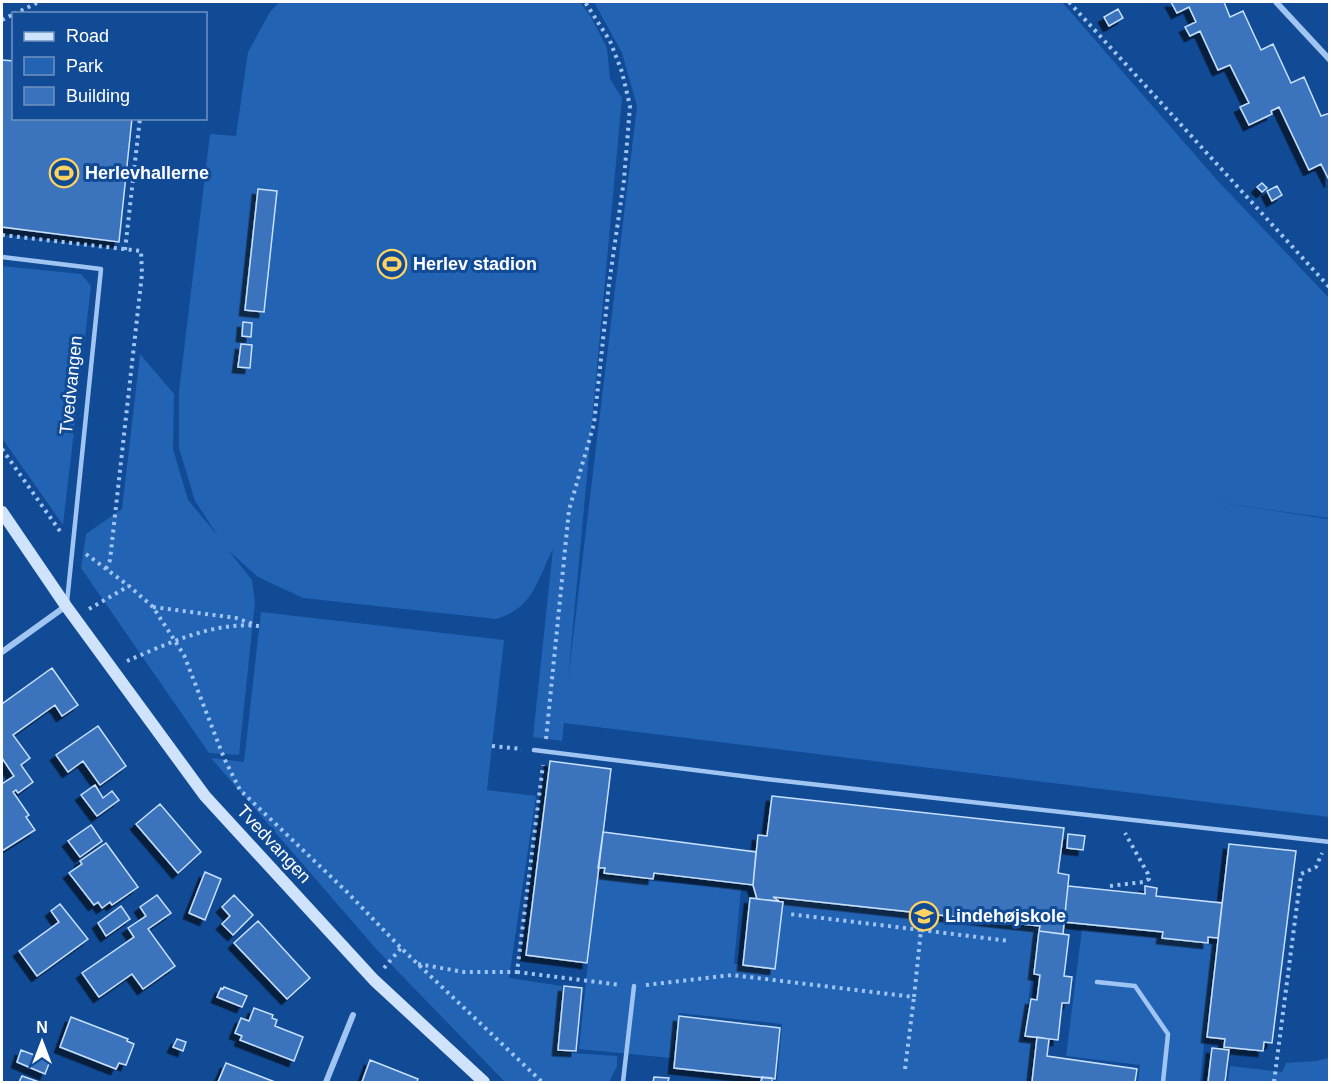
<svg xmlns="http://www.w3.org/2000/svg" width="1331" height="1084" viewBox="0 0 1331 1084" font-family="Arial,sans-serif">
	<defs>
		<filter id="shadow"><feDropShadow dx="-5.5" dy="5.5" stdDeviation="0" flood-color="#0009"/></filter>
	</defs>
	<rect width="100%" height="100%" fill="#114a95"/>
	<path fill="#2363b4" d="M279 2H580L591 17 607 48 610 79 622 98 568 680 637 106 622 53 594 2H1062L1216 179 1329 298V518L1208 501 1329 519V817L564 723 562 741 533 737 553 549C537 580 534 608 496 619L303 598 258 577 229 551 252 580 255 602 239 755 209 753 81 568 86 534 122 509 140 354 174 394 173 449 188 500 218 536 195 501 179 448V391L210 134 236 136 248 52 270 12Z
		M2 266 81 274 91 286 63 525 2 438Z
		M261 612 504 640 487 790 536 796 509 978 562 986 557 1052 617 1056V1066L609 1082H505L377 950 211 758 244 762Z
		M597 876 741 889 734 964 771 967 781 899 1038 928 1023 1040 1034 1042 1030 1082H777L782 1024 679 1013 671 1058 579 1049Z
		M1082 929 1215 944 1200 1082H1138L1140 1065 1066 1056Z
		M1329 1058V1082H1228L1230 1066 1282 1072 1286 1063 1316 1061Z"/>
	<path fill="#3a73bd" stroke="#c7e0fd" stroke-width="1.5" filter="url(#shadow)" d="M1171 2H1224L1230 17 1243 11 1261 50 1273 44 1291 83 1304 77 1321 116 1330 113V182L1321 164 1309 170 1279 107 1271 111 1272 114 1249 125 1240 107 1249 103 1230 65 1218 70 1200 31 1190 36 1185 27 1196 22 1189 7 1177 13Z
		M1118 9 1123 18 1109 26 1104 17Z
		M2 60 14 61V118H132L119 242 2 227Z
		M1262 183 1267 188 1262 192 1257 187Z
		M1277 186 1282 195 1272 201 1267 191Z
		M258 189 277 191 264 312 245 310Z
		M243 322 252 323 251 337 242 336Z
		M241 344 252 345 250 368 238 367Z
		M52 668 78 705 62 716 55 705 13 735 30 758 21 765 33 782 18 793 16 790 13 792 29 815 26 817 35 830 2 851V784L14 776 2 758V704Z
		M98 726 126 766 100 785 83 761 68 772 56 755Z
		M550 761 611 769 587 963 526 955Z
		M95 785 103 798 112 791 119 800 97 816 81 795Z
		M772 796 1064 828 1058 873 1069 875 1063 934 1039 931 1040 926 773 897 779 901 757 899 753 885 758 835 767 836Z
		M160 804 201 852 178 873 136 824Z
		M91 825 102 841 80 857 68 841Z
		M603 832 756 852 753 885 654 873 653 879 604 873 605 868H598Z
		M1068 834 1085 836 1083 850 1067 848Z
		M106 843 138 887 112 905 110 902 102 908 98 902 94 905 69 873 82 864 80 861Z
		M1229 844 1296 851 1272 1043 1264 1042 1263 1051 1224 1047 1225 1039 1207 1037Z
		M205 872 221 879 205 920 189 913Z
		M1068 886 1145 894V886L1157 888 1156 896 1222 903 1218 938 1208 937V943L1162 938 1163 932 1064 922Z
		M157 895 171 913 148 929 175 966 143 989 132 974 99 997 82 973 134 937 128 928 146 916 140 907Z
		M234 895 253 915 233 935 222 924 230 916 222 907Z
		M750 898 783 902 775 969 743 965Z
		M60 904 88 939 37 976 19 951 59 922 51 911Z
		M121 906 130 919 106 936 98 923Z
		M258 921 310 978 287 999 234 943Z
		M1039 931 1069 935 1064 976 1072 977 1069 1003H1062L1058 1040 1025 1036 1031 999 1037 1000 1040 975 1034 974Z
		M564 986 582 988 576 1051 558 1050Z
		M224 987 247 996 242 1007 217 997 221 988 223 989Z
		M254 1008 273 1015 272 1018 277 1020 275 1026 303 1037 294 1061 240 1040 242 1036 235 1033 241 1018 249 1021Z
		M679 1016 780 1028 775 1079 674 1068Z
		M71 1017 128 1039 127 1041 134 1044 126 1065 119 1063 116 1069 60 1047Z
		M1037 1037 1049 1039 1047 1056 1137 1069 1135 1082H1032Z
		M177 1039 186 1042 183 1051 173 1047Z
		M1212 1048 1229 1050 1225 1082H1208Z
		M21 1050 50 1061 45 1074 17 1062Z
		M370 1060 418 1079 417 1082H362Z
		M226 1063 275 1082H218Z
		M22 1076 39 1082H19Z
		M654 1077 669 1078 668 1082H653Z
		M762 1077 772 1078V1082H761Z"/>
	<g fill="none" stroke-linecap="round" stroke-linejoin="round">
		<path stroke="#a0c5f3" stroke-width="4" stroke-dasharray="3 4.5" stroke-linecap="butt" d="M1069 2 1330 288
			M14 14 39 2
			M2 20 14 14
			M2 235 141 251 142 274 110 560 105 571
			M125 250 140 118
			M2 449 62 534
			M86 554 129 586 153 607 184 655 224 758 240 790 347 892 401 948 542 1082
			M153 607 236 618 253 624
			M89 609 129 586
			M127 661C167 644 214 621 259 626
			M546 739 569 510 594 424 609 284 624 180 630 106 622 72 610 41 585 2
			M492 746 522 749
			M1110 886 1143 882 1149 879 1148 874 1125 833
			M921 930 1009 941
			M418 964 464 972H517L543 765
			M384 968 401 948
			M517 972 621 985
			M646 985 732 975 914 997 921 930 789 914
			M905 1069 914 997
			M1274 1082 1301 874 1316 867 1322 853"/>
		<path stroke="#a0c5f3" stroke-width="4.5" d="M2 257 101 269 67 602
			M534 750 766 779 1330 842
			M1097 982 1135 986 1168 1034 1163 1082
			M623 1082 634 986"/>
		<path stroke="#a0c5f3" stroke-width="6" d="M1276 2 1330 60
			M2 652 66 606
			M326 1082 353 1015"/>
		<path stroke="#cfe3fd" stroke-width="12" d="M2 512 66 606 205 796 374 980 484 1082"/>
	</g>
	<defs>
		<g id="stadium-ring" transform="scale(1.5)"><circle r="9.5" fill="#114a95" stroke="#ffd362" stroke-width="1.5"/><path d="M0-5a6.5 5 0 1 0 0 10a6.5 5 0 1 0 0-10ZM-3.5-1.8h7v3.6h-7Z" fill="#ffd362"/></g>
		<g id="school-ring" transform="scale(1.5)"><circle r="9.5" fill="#114a95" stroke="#ffd362" stroke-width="1.5"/><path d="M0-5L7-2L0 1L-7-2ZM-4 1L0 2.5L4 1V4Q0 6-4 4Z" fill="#ffd362"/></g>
	</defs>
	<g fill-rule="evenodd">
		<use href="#stadium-ring" x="64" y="173"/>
		<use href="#stadium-ring" x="392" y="264"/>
		<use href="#school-ring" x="924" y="916"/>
	</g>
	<g text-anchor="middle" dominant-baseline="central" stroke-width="6" stroke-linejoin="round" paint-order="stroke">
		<g font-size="18" font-weight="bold" fill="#fff" stroke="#114a95" text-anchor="start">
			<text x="85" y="173">Herlevhallerne</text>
			<text x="413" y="264">Herlev stadion</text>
			<text x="945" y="916">Lindehøjskole</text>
		</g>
		<g font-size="18" fill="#fff" stroke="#114a95">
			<text transform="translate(71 385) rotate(-84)">Tvedvangen</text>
			<text transform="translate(274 844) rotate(47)">Tvedvangen</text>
		</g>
	</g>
	<rect width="1331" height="1084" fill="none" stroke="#ffffff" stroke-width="6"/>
	<rect x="12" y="12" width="195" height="108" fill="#114a95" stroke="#7092bf" stroke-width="1.5"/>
	<rect x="24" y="32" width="30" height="9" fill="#cfe3fd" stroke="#7092bf" stroke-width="1.5"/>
	<text x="66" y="42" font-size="18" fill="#ffffff">Road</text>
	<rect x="24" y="57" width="30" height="18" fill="#2363b4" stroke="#7092bf" stroke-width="1.5"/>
	<text x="66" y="72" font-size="18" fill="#ffffff">Park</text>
	<rect x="24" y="87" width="30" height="18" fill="#3a73bd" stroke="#7092bf" stroke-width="1.5"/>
	<text x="66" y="102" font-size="18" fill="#ffffff">Building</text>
	<g transform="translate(42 1042)" stroke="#114a95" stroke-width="4.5" paint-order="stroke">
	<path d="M0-4.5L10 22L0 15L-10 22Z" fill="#ffffff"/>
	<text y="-9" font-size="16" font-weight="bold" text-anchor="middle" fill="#ffffff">N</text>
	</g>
</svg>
